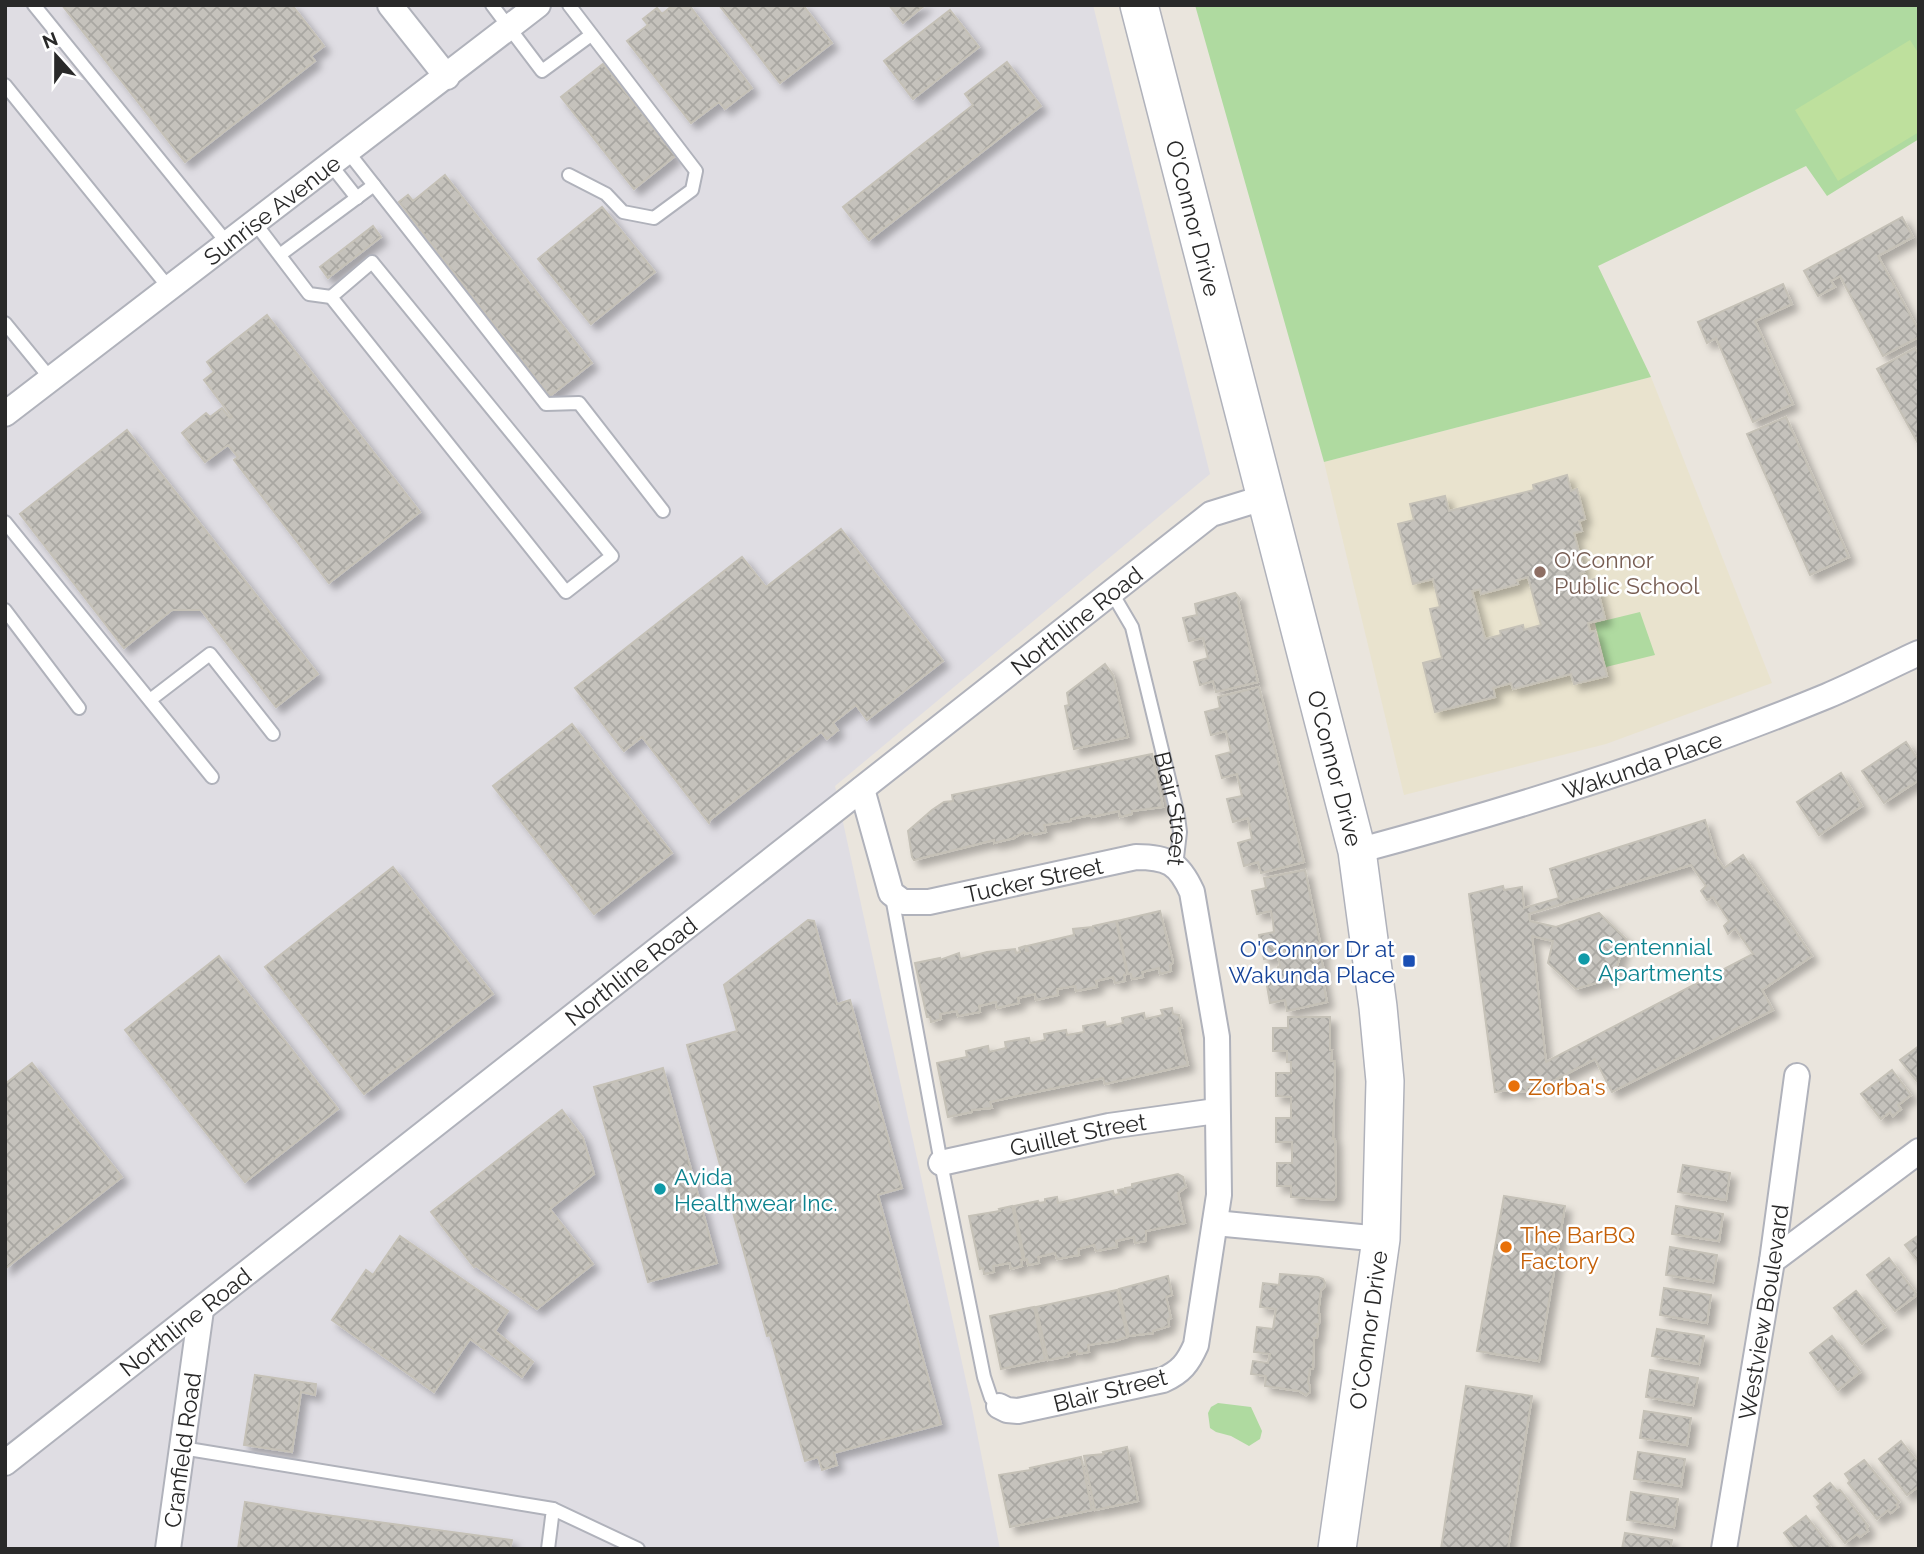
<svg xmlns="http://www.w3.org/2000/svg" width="1924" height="1554" viewBox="0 0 1924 1554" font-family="Raleway,sans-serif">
	<defs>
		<pattern id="building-cross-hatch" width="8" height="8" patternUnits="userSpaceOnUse" patternTransform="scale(1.75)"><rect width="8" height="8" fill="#c5c2bc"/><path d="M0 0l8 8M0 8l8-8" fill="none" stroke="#a9a7a2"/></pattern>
		<filter id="shadow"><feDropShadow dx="6" dy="6" stdDeviation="3.5" flood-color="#0004"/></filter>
	</defs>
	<rect width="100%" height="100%" fill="#eae5dd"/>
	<path fill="#dfdde3" d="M5 5H1093L1210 474 835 786 972 1408 1000 1549H5Z"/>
	<path fill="#e9e3ce" d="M1651 377 1772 683 1606 744 1404 795 1324 462Z"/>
	<path fill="#afdaa0" d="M1195 5H1919V139L1827 196 1806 166 1598 266 1651 377 1324 462Z
		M1640 612 1655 655 1606 667 1595 623Z
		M1218 1403 1251 1407 1262 1431 1260 1439 1249 1446 1231 1436 1216 1432 1210 1428 1208 1413 1211 1407Z"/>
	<path fill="#bee09d" d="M1910 40 1919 54V132L1838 181 1795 110Z"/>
	<path fill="url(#building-cross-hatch)" stroke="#c5c1b7" stroke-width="2" fill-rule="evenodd" filter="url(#shadow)" d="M62 5H292L324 46 311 56 315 61 185 162Z
		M673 5H689L752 88 725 109 719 102 691 123 627 41 648 25 643 19 657 8 662 14Z
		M719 5H803L832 43 780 83Z
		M889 5H925L903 23Z
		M950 10 979 47 913 99 884 61Z
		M1007 62 1041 106 869 240 843 207 973 105 965 94Z
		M603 64 675 156 634 189 561 97Z
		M445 175 592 363 550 396 399 202 408 195 413 201Z
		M602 207 655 272 591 324 538 259Z
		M1902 217 1913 237 1878 256 1919 331V337L1883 356 1840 276 1831 281 1835 287 1818 296 1804 271Z
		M373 226 381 237 328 278 320 267Z
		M1783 284 1792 304 1755 321 1793 404 1753 422 1716 338 1707 343 1698 322Z
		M267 315 420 512 329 583 234 460 238 457 228 445 205 462 182 433 206 413 210 417 222 408 230 418 232 417 204 380 214 372 207 362Z
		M1915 348 1919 355V445L1877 369Z
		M1786 417 1849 557 1810 575 1747 434Z
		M127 430 318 674 276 707 201 610H172L124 648 20 514Z
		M1567 475 1571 491 1577 489 1585 519 1579 521 1582 531 1574 533 1584 572 1580 573 1583 582 1595 579 1605 619 1588 623 1590 632 1595 631 1607 676 1574 684 1571 674 1513 689 1511 683 1493 688 1495 697 1435 712 1423 663 1442 658 1430 609 1440 607 1433 579 1413 584 1398 524 1414 520 1410 504 1445 496 1449 511 1534 490 1533 485ZM1528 577 1541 625 1524 630 1523 625 1500 631 1501 635 1485 639 1472 591 1480 589 1481 594 1518 584 1517 580Z
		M841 529 943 661 867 720 856 705 833 723 838 730 827 739 821 732 710 820 709 823 642 737 624 751 575 688 742 557 766 587Z
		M1235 593 1240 599 1238 601 1258 682 1216 692 1213 681 1200 685 1194 662 1208 658 1203 638 1189 641 1183 618 1197 615 1195 604Z
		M1105 664 1113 675 1128 737 1074 749 1065 706 1069 705 1067 693Z
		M1259 687 1304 862 1261 873 1258 862 1244 866 1238 843 1252 839 1248 818 1233 822 1227 799 1242 796 1237 774 1222 778 1216 756 1231 752 1226 731 1211 735 1205 712 1220 708 1218 697Z
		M572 724 672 853 594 914 493 786Z
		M1906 742 1919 761V780L1884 803 1862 771Z
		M1152 754 1163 807 1132 811V814L1120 817 1119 811 1092 817 1091 815 1071 819V821L1044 825 1046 832 1033 835 1032 832 1025 834 1024 832 1014 838 994 843V840L914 860 912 857 908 831 932 810 944 802 953 801 952 795Z
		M1841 773 1862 806 1819 835 1797 802Z
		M1705 820 1716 856 1724 868 1743 855 1812 956 1762 990 1773 1010 1612 1092 1595 1059 1547 1084 1527 1087V1091L1516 1092 1515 1089 1495 1092 1469 894 1503 886 1504 890 1522 887 1524 908 1559 898 1550 869ZM1691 865 1706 886 1701 891 1707 900 1713 897 1729 921 1724 926 1728 934 1735 928 1753 954 1546 1062 1532 936 1553 941 1548 963 1576 989 1613 978 1626 939 1599 913 1556 927 1530 921 1529 914Z
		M393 867 493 994 364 1094 265 967Z
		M1305 870 1323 957 1321 958 1324 970 1321 971 1327 1002 1287 1011 1285 1000 1270 1003 1266 980 1280 978 1278 967 1280 966 1278 956 1264 959 1259 935 1274 932 1273 922 1271 911 1257 914 1252 891 1266 888 1264 878Z
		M1160 911 1173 962 1170 966 1171 971 1160 974 1159 968 1142 972 1143 977 1132 979 1131 974H1128L1117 921Z
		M808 920 814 921 837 1004 850 1000 902 1188 878 1195 941 1424 834 1453 837 1465 822 1470 818 1457 805 1461 770 1335 767 1336 687 1045 737 1031 724 985Z
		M1116 921 1127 974 1124 975 1125 981 1115 983 1113 977 1096 981 1097 987 1076 991 1075 986 1057 989 1058 995 1036 1000 1035 994 1018 998 1019 1003 997 1008 996 1002 979 1006 980 1012 958 1016 957 1011 940 1014 941 1019 931 1022 930 1017H927L915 963 940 958V960L959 953 960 959 987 952 1015 949 1016 953 1020 952 1019 948 1025 946 1026 951H1028L1027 946 1074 935 1073 929 1092 927 1093 932V926Z
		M219 956 338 1109 245 1182 125 1030Z
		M1172 1008 1173 1014 1179 1015 1182 1028H1179L1188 1065 1105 1084 1103 1078 1017 1096 990 1102 992 1108 972 1110V1112L948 1117 937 1063 967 1057 966 1051 988 1046 989 1052 1006 1048 1005 1042 1029 1038 1030 1043 1045 1040 1044 1034 1066 1030 1067 1035 1084 1032 1083 1026 1105 1022 1106 1027 1123 1023 1122 1018 1144 1013 1145 1019 1163 1015 1161 1010Z
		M1288 1017H1330V1050H1332L1331 1061H1335L1333 1139H1335L1336 1196 1333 1200 1291 1197V1186H1277V1163H1292V1142H1276V1118H1291V1097L1276 1096V1073H1291V1062H1287V1051H1273V1028H1288Z
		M1919 1046V1084L1900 1060Z
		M32 1063 122 1177 5 1269V1084Z
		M663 1068 717 1263 648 1282 594 1087Z
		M1892 1070 1911 1095 1898 1105 1901 1109 1893 1116 1890 1112 1881 1119 1861 1094Z
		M562 1110 583 1138 594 1174 550 1209 593 1264 537 1309 476 1266 474 1267 431 1212Z
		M1683 1165 1730 1173 1726 1200 1678 1192Z
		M1178 1174 1183 1177 1186 1187 1178 1193 1185 1223 1146 1231V1241L1135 1243 1134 1237 1116 1241 1117 1247 1096 1251 1094 1245 1078 1249 1079 1255 1057 1259 1055 1253 1038 1257 1039 1263 1028 1265 1027 1259 1025 1260 1014 1206 1038 1201 1039 1203 1045 1202V1199L1057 1197 1058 1203 1113 1191 1114 1195 1119 1194 1118 1190 1123 1189 1126 1194 1125 1188 1132 1187V1184Z
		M1504 1196 1565 1206 1539 1361 1477 1351Z
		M1012 1206 1023 1260H1021L1022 1266 1011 1269 1010 1263 993 1266 994 1272 984 1274 983 1268 980 1269 969 1216 1000 1211 999 1209Z
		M1676 1206 1723 1214 1719 1241 1672 1234Z
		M1919 1235V1263L1905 1245Z
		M400 1236 508 1311 495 1331 533 1362 522 1377 470 1339 434 1392 332 1320 366 1270 373 1275Z
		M1670 1247 1717 1255 1713 1282 1666 1275Z
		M1889 1258 1917 1295 1895 1311 1867 1275Z
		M1280 1274 1318 1277 1323 1279 1325 1283 1324 1288 1321 1290 1318 1313 1320 1314 1319 1324H1316L1318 1326 1317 1338H1314L1313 1369H1310L1308 1383 1310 1386V1392L1306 1395 1299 1391 1265 1386 1266 1376 1251 1374 1253 1361 1268 1363 1270 1354 1254 1352 1257 1327 1273 1329 1276 1309 1260 1307 1263 1283 1279 1285Z
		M1168 1276 1172 1295 1166 1297 1171 1318 1168 1319 1169 1326 1153 1331V1333L1129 1336 1119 1289Z
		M1664 1288 1711 1295 1707 1323 1660 1315Z
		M1117 1290 1127 1337 1115 1341 1088 1345 1089 1352 1077 1354V1351L1068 1353 1069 1356 1048 1360 1036 1307Z
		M1856 1291 1885 1327 1862 1344 1834 1308Z
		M1034 1307 1045 1360 1001 1369 990 1316Z
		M1657 1329 1704 1336 1699 1364 1652 1356Z
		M1832 1336 1860 1372 1838 1390 1810 1353Z
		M1650 1370 1698 1378 1693 1405 1646 1397Z
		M255 1375 316 1384 315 1395 301 1392 292 1452 244 1445Z
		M1466 1386 1532 1396 1508 1549H1441Z
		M1644 1411 1691 1418 1687 1445 1640 1438Z
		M1901 1441 1919 1464V1486L1907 1495 1879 1459Z
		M1127 1447 1138 1501 1095 1510 1084 1456 1104 1454 1103 1452Z
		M1638 1452 1685 1459 1681 1486 1634 1479Z
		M1081 1457 1092 1510 1010 1527 999 1475 1024 1471 1031 1470 1030 1468Z
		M1864 1460 1899 1502 1896 1505 1898 1507 1891 1513 1888 1510 1877 1519 1848 1483 1850 1481 1845 1474Z
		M1830 1483 1837 1491 1840 1490 1868 1526 1866 1528 1868 1531 1860 1537 1857 1534 1845 1543 1817 1507 1821 1504 1814 1496Z
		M1631 1492 1678 1499 1674 1527 1627 1520Z
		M245 1502 311 1513 512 1540 510 1549H238Z
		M1806 1516 1832 1549H1796L1784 1533Z
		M1625 1533 1672 1540 1670 1549H1622Z"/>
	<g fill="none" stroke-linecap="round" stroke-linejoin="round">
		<g stroke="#b0b2bb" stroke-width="16">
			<g id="service">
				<path d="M34 5 228 244"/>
				<path d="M492 5 542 71 591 35"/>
				<path d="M569 5 696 171 692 190 654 218 623 212 606 194 569 175"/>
				<path d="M5 85 169 288"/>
				<path d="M348 152 546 404 579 403 663 511"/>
				<path d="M331 165 357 198"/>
				<path d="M255 223 309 294 331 297"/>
				<path d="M281 254 374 185"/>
				<path d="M372 262 612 556 566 592 331 297Z"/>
				<path d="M5 323 50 378"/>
				<path d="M5 522 212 777"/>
				<path id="s1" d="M1112 593 1132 627 1178 816 1180 832 1176 866"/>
				<path d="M5 610 79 708"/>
				<path d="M150 700 210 654 273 734"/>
				<path d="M892 897 941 1163 984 1377 991 1398 999 1406"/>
				<path d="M182 1448 553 1509 548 1549"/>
				<path d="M553 1509 638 1549"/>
			</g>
		</g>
		<g stroke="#b0b2bb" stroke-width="28">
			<g id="minor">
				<path d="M390 5 447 77"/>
				<path id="s2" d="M5 414 538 5"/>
				<path id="s3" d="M862 789 891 893 903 902H929L1136 857C1168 857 1179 863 1192 892L1217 1037 1219 1195 1196 1345C1188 1363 1181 1372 1163 1380L1018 1411 1007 1410 999 1406"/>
				<path id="s4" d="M1357 851C1517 808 1674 759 1827 696 1858 683 1888 667 1919 653"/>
				<path id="s5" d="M941 1163 1109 1126 1216 1111"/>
				<path d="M1215 1223 1381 1239"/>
				<path d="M1772 1261 1919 1151"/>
				<path id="s6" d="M5 1463 1211 514 1266 497"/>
				<path id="s7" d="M168 1549 201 1310"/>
				<path id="s8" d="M1724 1549 1772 1261 1797 1076"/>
			</g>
		</g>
		<g stroke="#b0b2bb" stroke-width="40">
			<g id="secondary">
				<path id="s9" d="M1139 5 1357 851 1378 1007 1385 1081 1381 1239 1337 1549"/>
			</g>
		</g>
		<use href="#service" stroke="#fff" stroke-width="12"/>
		<use href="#minor" stroke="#fff" stroke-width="24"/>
		<use href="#secondary" stroke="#fff" stroke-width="37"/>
	</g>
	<circle fill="#8d6e63" stroke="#fff" stroke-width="2.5" cx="1540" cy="572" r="7"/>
	<g fill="#0f9aa8" stroke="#fff" stroke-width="2.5">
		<circle cx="1584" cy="959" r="7"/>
		<circle cx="660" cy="1189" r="7"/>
	</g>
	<rect fill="#1a4fb4" stroke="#fff" stroke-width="2.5" x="1402" y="954" width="14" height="14" rx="3.5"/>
	<g fill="#e8710a" stroke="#fff" stroke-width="2.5">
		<circle cx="1514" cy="1086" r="7"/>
		<circle cx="1506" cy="1247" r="7"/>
	</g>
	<g text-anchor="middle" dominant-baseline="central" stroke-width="5" stroke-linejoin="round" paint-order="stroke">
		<g font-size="23" fill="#292929" stroke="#fff">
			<text stroke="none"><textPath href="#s2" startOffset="336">Sunrise Avenue</textPath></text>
			<text stroke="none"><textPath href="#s9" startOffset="220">O'Connor Drive</textPath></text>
			<text stroke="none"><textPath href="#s6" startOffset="1363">Northline Road</textPath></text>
			<text stroke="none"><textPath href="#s4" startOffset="298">Wakunda Place</textPath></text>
			<text stroke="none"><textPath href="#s9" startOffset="788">O'Connor Drive</textPath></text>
			<text stroke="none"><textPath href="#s1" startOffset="226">Blair Street</textPath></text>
			<text stroke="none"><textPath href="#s3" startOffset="256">Tucker Street</textPath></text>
			<text stroke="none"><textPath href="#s6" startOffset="796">Northline Road</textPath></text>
			<text stroke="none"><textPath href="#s5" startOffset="140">Guillet Street</textPath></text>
			<text stroke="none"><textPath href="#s8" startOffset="240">Westview Boulevard</textPath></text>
			<text stroke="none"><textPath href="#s6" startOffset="229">Northline Road</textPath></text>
			<text transform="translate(1368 1330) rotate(-82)">O'Connor Drive</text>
			<text transform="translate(1110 1390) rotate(-14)">Blair Street</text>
			<text stroke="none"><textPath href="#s7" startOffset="100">Cranfield Road</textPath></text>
		</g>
		<g font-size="23" fill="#785e54" stroke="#fff" text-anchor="start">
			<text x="1554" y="559">O'Connor<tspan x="1554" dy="26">Public School</tspan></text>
		</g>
		<g font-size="23" fill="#0d838f" stroke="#fff" text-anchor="start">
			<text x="1598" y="946">Centennial<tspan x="1598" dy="26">Apartments</tspan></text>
			<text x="674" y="1176">Avida<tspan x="674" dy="26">Healthwear Inc.</tspan></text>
		</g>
		<g font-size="23" fill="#164399" stroke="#fff" text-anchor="end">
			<text x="1395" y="948">O'Connor Dr at<tspan x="1395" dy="26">Wakunda Place</tspan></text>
		</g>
		<g font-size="23" fill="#c56008" stroke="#fff" text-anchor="start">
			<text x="1528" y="1086">Zorba's</text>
			<text x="1520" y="1234">The BarBQ<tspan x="1520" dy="26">Factory</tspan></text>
		</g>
	</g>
	<rect width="1924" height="1554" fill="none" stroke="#292929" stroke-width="14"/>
	<g transform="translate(56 56) rotate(339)" stroke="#ffffff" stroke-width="5" paint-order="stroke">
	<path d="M0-5L12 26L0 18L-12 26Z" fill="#292929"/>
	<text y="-10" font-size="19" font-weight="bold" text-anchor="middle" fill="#292929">N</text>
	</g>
</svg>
